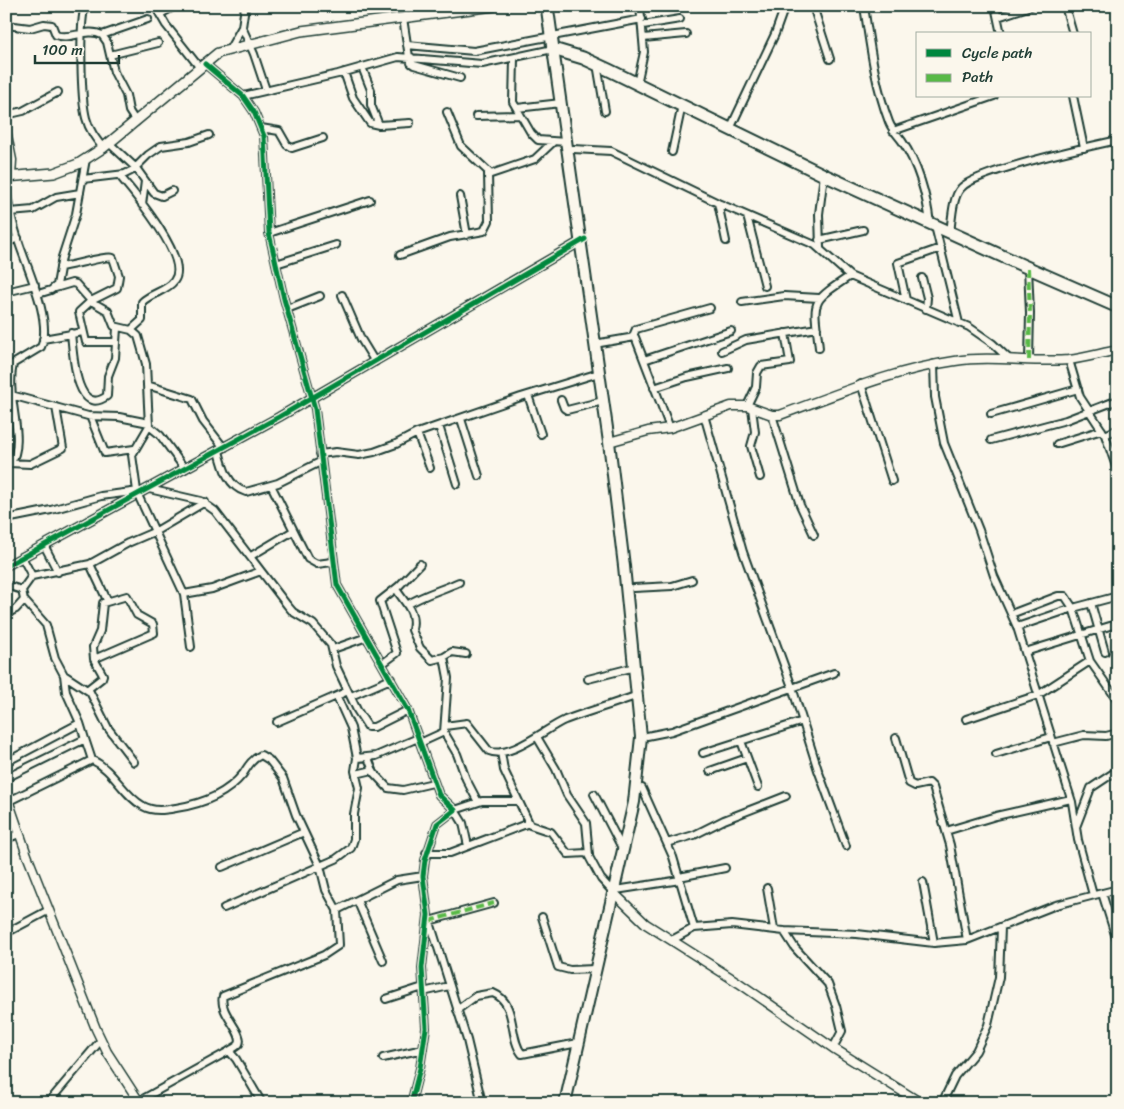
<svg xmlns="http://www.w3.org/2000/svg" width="1124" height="1109" viewBox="0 0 1124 1109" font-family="Sriracha,sans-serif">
	<rect width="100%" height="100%" fill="#fbf7ec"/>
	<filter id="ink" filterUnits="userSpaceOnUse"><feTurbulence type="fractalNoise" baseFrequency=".02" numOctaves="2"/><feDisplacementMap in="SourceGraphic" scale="10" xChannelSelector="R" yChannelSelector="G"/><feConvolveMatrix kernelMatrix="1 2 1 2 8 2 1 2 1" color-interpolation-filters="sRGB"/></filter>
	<g filter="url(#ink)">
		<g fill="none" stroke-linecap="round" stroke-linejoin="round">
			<g stroke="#1f3d34" stroke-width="10">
				<path id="minor" d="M85 6C79 24 81 99 86 118 89 130 96 139 103 148
					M155 6 166 25 200 68
					M813 6 830 59
					M864 6C870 46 875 85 889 122 892 130 897 134 902 141 918 164 927 196 930 224
					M995 6 1001 34
					M1065 6 1073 34
					M160 14 175 6
					M998 17 1031 6
					M403 18 409 57
					M6 25 30 28 44 24 52 25 56 35C70 41 87 27 102 35L107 42 114 72 126 95 129 111 136 122
					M643 25 680 19
					M242 27 245 6
					M102 35 148 19
					M643 38 686 34
					M407 45 474 51 642 19
					M229 50 242 27 254 54 266 90
					M110 55 158 43
					M411 57V63L414 65 460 78
					M514 59 513 102 531 133 538 140 566 142
					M205 64 243 96 254 112 264 136 269 233 284 299 315 409 337 585 408 710 439 795 455 810 437 824 425 860 423 876 428 915 422 968 426 1028 420 1068 411 1103
					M597 64 605 111
					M362 67 371 90V105L379 125
					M344 72 353 98 370 123 379 125 410 123
					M637 84 644 52 640 6
					M243 96 338 74 398 57 482 64 553 49
					M1073 96 1084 148
					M517 108 561 103
					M447 112 461 146 491 174 535 159 553 142
					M6 115 23 111 58 92
					M476 116 520 115
					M261 128 279 131 287 145 292 148 323 138
					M730 129 775 34 785 6
					M893 131 994 96
					M109 143 136 168 154 193 162 196 172 191
					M573 149 611 151 718 203 815 245 850 276 969 327 992 343 1009 359
					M672 152 682 105
					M119 175C134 193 191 260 174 281 167 291 151 293 142 302V320L131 330
					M83 179 125 174 133 170 148 155 161 146 189 142 209 135
					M6 186C8 206 13 224 19 243 27 268 53 322 41 347L6 368
					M460 196 467 235
					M718 203 726 241
					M142 205 145 181
					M10 212 33 210 56 197 80 193
					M747 216 765 286
					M935 226 959 323
					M269 233 370 200
					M950 233C952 220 952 198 961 188 975 171 1091 146 1118 140
					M819 240 863 230
					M6 243 18 238
					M820 248 819 214 824 175
					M400 255 450 237 484 231 489 221 488 173
					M276 264 336 245
					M60 267C72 266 107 255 113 258L119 276 117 288 91 301 79 312 86 342H115
					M1028 268 1030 313 1029 360
					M922 278 927 298 926 309
					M55 288 72 283 76 284 91 301 108 311 114 326 131 330 138 336 146 364 149 426 132 455 137 491
					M6 292 35 285
					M38 294 51 290 57 285 62 257 76 214 86 159
					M342 295 361 339 375 362
					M906 300 898 263 941 248
					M742 302 784 296 819 298
					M287 309 320 296
					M71 333C73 350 75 419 107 396L108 376 115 358 117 328
					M633 336 636 329 710 308
					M43 339 83 332
					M600 343 635 337 670 428
					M819 348C814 300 808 304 850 276
					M722 351 746 340 817 328
					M644 360 731 331
					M1069 360 1080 397 1105 435 1118 472
					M934 364 935 397 944 443 979 530 994 576 1017 627 1072 802 1078 840 1093 895
					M861 384 892 481
					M147 385 192 399 203 421 224 448
					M654 388 687 377 728 368
					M11 395 88 416 119 417 149 423
					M528 395 541 434
					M561 400 564 408 567 410 603 401
					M747 406 756 387 757 373 761 366 790 362 785 333
					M752 408 755 432 751 446 760 477
					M991 414 1078 389
					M704 415 743 552 792 687 818 770 846 846
					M772 415 800 505 814 535
					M90 416 105 453 134 449
					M461 419 479 476
					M149 426 160 435 185 469
					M439 426 457 484
					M417 433 430 468
					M1105 435 1118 429
					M991 440 1066 420 1118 400
					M1057 444 1102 430
					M219 451C223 467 228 487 246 492L278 483 320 462
					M320 454 336 452 359 455 374 452 396 444 417 433 521 397 599 373
					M9 463 30 464 63 448 56 407
					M6 467C10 463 14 459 15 454 22 430 6 394 13 364
					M271 485 308 559 317 564 332 562
					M149 489 201 501 215 511 287 605 293 612 313 624 331 645 336 666 357 710 368 727H374L408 710
					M138 495 184 594 191 647
					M6 519 51 510 101 496 139 491
					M44 545 58 572
					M251 556 293 531
					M22 557 32 576 90 564 107 600
					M90 564 128 543 156 531 205 502
					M6 585 22 590
					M634 588 672 586 692 580
					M396 589C406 605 416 611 412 630L420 648 432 660 444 657
					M184 594 212 589 261 571
					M24 600 22 590 32 576
					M1091 603 1105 652
					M407 605C422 595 442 590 459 582
					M6 614 16 609 24 600 46 625 55 658 64 675 66 692 80 723
					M1017 627 1073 608 1118 596
					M333 649 367 637
					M1025 652 1113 625
					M466 654 452 652 444 657 448 678 444 732 457 754 466 779 478 802
					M1090 661 1118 701
					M382 664 397 653 380 601 399 586 420 564
					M64 675 90 692 108 728 134 762
					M588 679 635 667
					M88 689 102 678 103 675 94 659 154 633 153 624 137 615 127 596 103 603 100 631 93 647 94 659
					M351 696 391 679
					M966 719 1038 695 1090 661 1073 608 1065 596H1058L1011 614
					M277 722 348 691
					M445 726 467 723 489 751C510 760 546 728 565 720 589 711 614 704 638 695
					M647 736 672 731 834 673
					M537 737 556 769 567 795 586 823 589 855
					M896 738 909 783 915 786 929 783 933 787 950 845 967 940
					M741 741 758 787
					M420 743 444 732
					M1053 743 1084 735 1106 736 1118 733
					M501 752 504 770 530 825 551 832 568 854 587 853 601 879 614 893
					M703 753 803 721
					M996 754 1051 737
					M357 758 376 756 418 738
					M368 758 374 773 388 788 403 790 433 783
					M92 760C113 769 123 795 143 806 154 812 165 810 176 808 202 804 226 795 243 774 248 766 252 759 261 755L269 760 283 778 296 815 320 866 326 890 337 910 339 945 324 955 223 996C218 1013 245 1033 239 1044 238 1046 232 1049 229 1051
					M6 762 80 723 85 739 6 778
					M710 771 747 758
					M356 774 373 770
					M642 788 673 857 694 928
					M594 794 622 848
					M9 801 92 760 85 739
					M1076 827 1091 788 1118 770
					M946 831 996 816 1071 799
					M6 839 19 834
					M667 843 694 835 724 820 786 796
					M468 846 463 823 455 810 482 801H518
					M426 853H450L529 823
					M222 867 304 832
					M679 877 725 868
					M923 882 934 943
					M767 888 774 929
					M616 890 680 880
					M1102 893 1118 944
					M357 900 383 961
					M224 908 336 859 351 848 354 839V814L359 788 355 771 357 758 351 728 337 697
					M337 910 397 880 423 876
					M542 917 558 967 570 970 595 969
					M429 919 467 1040 482 1103
					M429 921 494 903
					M784 931 795 948 828 984 836 1006 842 1031 833 1048
					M6 933 49 910
					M672 940 694 928 732 925 784 931 857 934 934 943 967 940 1056 905 1118 889
					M423 992 449 986
					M386 999 423 987
					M457 1010 476 996 493 993C518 1003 508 1037 522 1054L578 1043
					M383 1058 423 1049
					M139 1101 229 1051 236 1059 262 1103
					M48 1103 101 1040
					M942 1103 955 1076 976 1051 988 1025 999 977 1001 928"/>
			</g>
			<g stroke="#1f3d34" stroke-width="11">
				<path id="tertiary" d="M6 130 12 160 11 176
					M609 442 648 431 670 428 731 406H747L772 415H780C838 394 893 370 955 361 992 355 1031 363 1069 360 1085 358 1102 353 1118 350
					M6 566 279 417 583 240
					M6 794 27 855 96 1029 107 1052 140 1103
					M615 894 646 924 739 983 833 1048 921 1103"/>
			</g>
			<g stroke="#1f3d34" stroke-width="12">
				<path id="secondary" d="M6 177 54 173 78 164 103 148 218 53 301 31 494 6"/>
			</g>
			<g stroke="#1f3d34" stroke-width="14">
				<path id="primary" d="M553 49 609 442 624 566 641 737 634 802 565 1103"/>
			</g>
			<g stroke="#1f3d34" stroke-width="15">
				<path id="trunk" d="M547 6 553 49 583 58 609 70 824 175 1024 266 1118 307"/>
			</g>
			<use href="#minor" stroke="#fbf7ec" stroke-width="6"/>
			<use href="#tertiary" stroke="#fbf7ec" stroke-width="8"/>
			<use href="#secondary" stroke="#fbf7ec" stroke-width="9"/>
			<use href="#primary" stroke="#fbf7ec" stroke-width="10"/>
			<use href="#trunk" stroke="#fbf7ec" stroke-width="11"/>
			<path stroke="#58b947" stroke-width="4" stroke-dasharray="8 4" stroke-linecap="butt" d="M1028 268 1030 313 1029 360
				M429 921 494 903"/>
			<g stroke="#fbf7ec" stroke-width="8">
				<path id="cycleway" d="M205 64 243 96 254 112 264 136 269 233 284 299 315 409 337 585 408 710 439 795 455 810 437 824 425 860 423 876 428 915 422 968 426 1028 420 1068 411 1103
					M6 566 279 417 585 239"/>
			</g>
			<use href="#cycleway" stroke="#00873e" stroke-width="5"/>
		</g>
	</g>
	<rect width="1124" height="1109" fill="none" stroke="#fbf7ec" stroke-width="25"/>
	<rect x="12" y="12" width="1099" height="1084" fill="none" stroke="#1f3d34" stroke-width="2" filter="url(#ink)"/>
	<rect x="916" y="32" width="175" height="65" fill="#fbf7ec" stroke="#a3ada2"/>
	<rect x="926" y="49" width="25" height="8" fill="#00873e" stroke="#a3ada2"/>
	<text x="962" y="58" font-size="15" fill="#1f3d34">Cycle path</text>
	<rect x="926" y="74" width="25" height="8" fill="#58b947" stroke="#a3ada2"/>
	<text x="962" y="82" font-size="15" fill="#1f3d34">Path</text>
	<path d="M35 55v8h84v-8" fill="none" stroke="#1f3d34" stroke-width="2.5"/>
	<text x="42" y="55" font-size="15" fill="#1f3d34" stroke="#fbf7ec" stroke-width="4" paint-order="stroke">100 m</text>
</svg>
